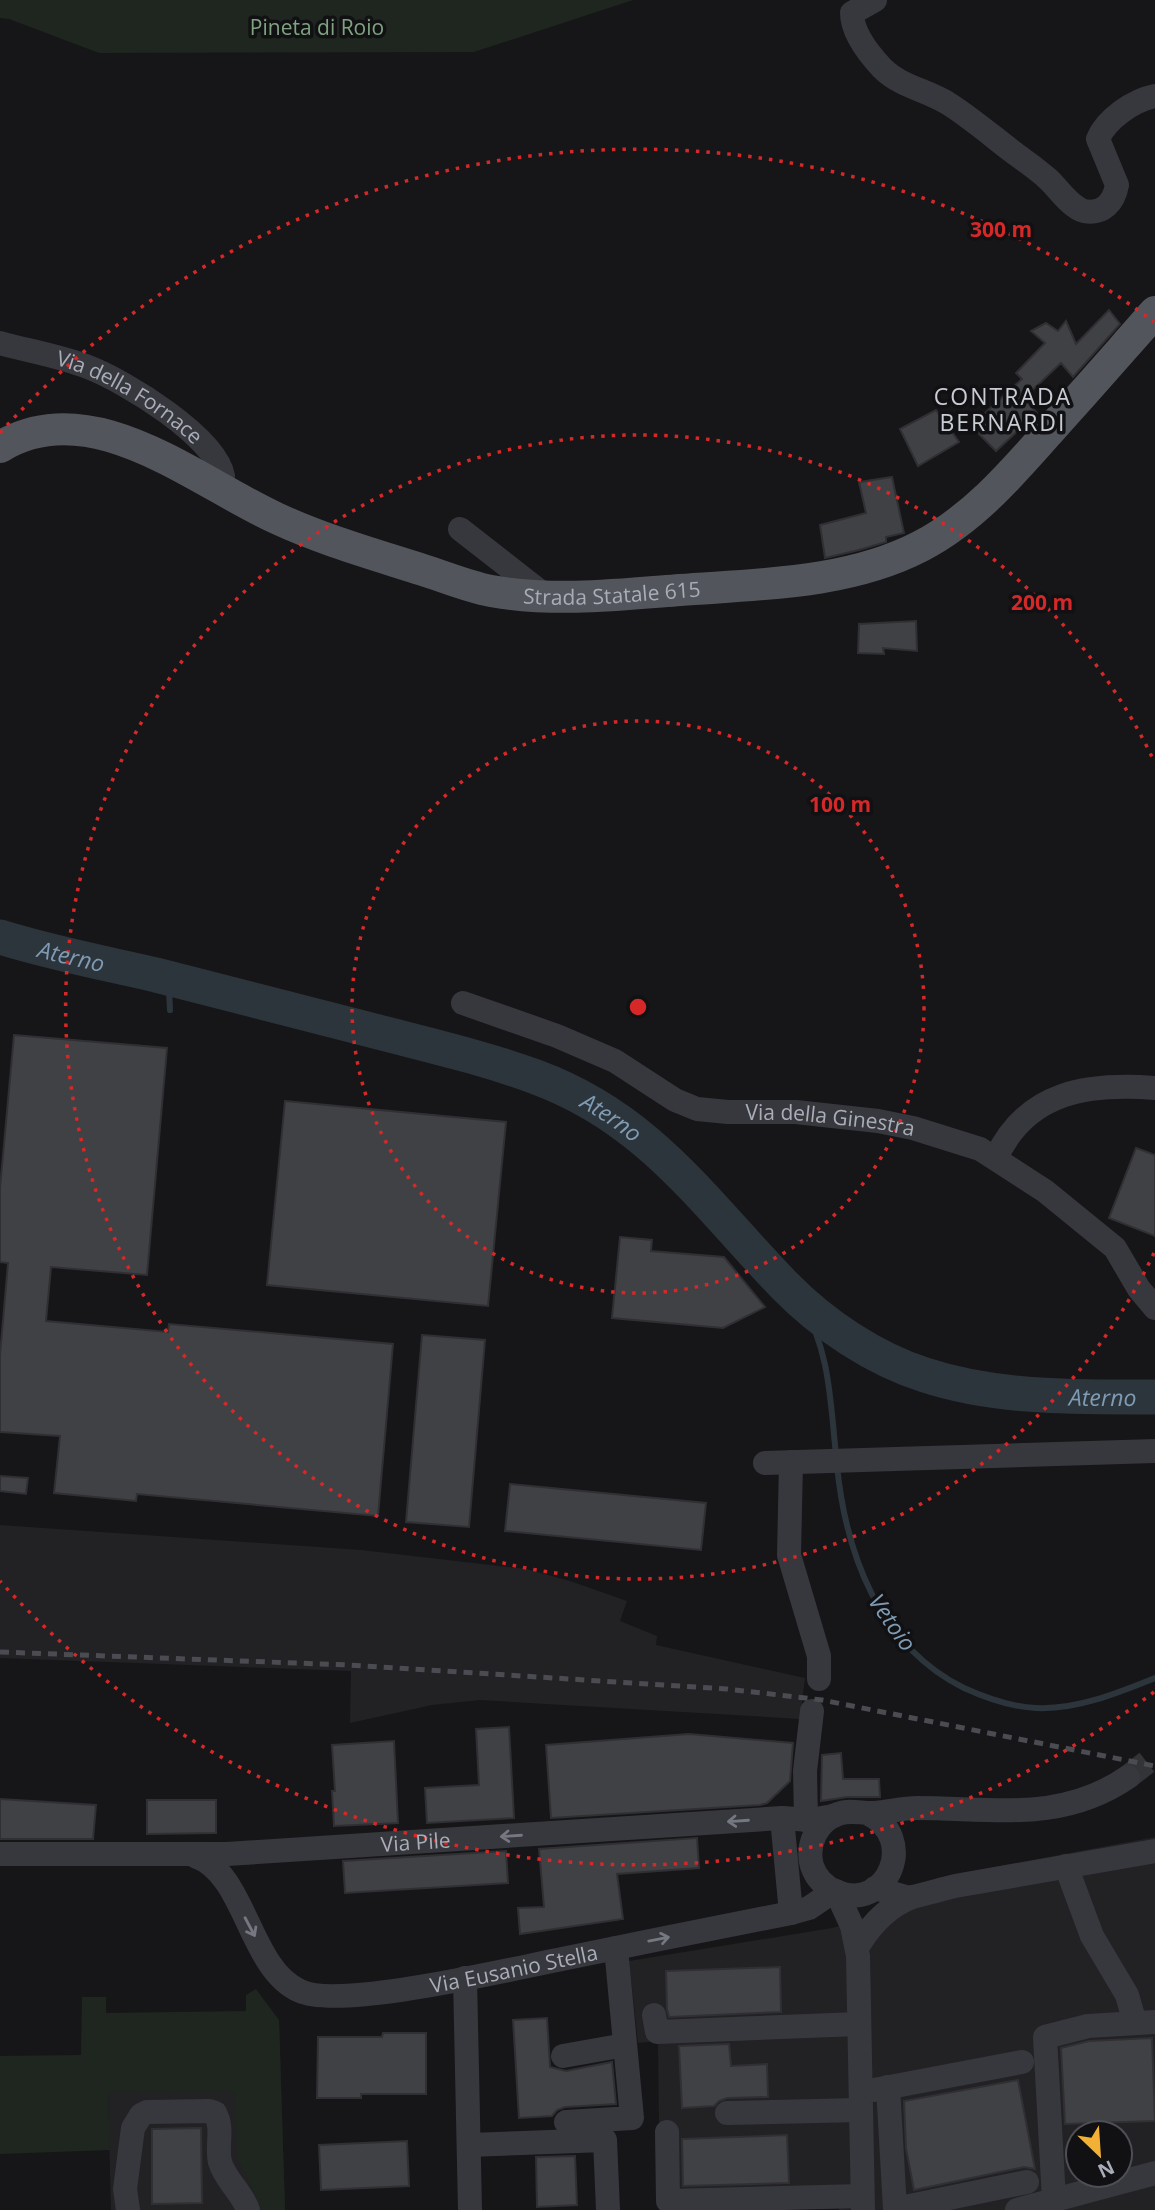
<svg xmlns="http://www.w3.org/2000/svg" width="1155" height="2210" viewBox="0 0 1155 2210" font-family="'Open Sans',sans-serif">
	<rect width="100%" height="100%" fill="#161618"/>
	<path fill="#222225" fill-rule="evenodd" d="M0 1525 361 1550 526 1569 570 1581 627 1601 620 1621 657 1636 656 1645 805 1678 800 1719 480 1700 432 1705 350 1723 351 1671 0 1658Z
		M1155 1837V2210H839L838 2204 660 2210 658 2041 638 2043 629 1961 832 1928 936 1901V1878ZM1078 2133H1120V2175H1078Z
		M279 2020 285 2210H111L106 2021Z"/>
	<path fill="#1e261f" d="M0 0H633L474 52 99 53 9 19 0 18Z
		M256 1989 279 2020 285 2210H262L237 2157 235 2091 108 2092 110 2150 0 2154V2056L81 2055 82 1997H106V2013L246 2011V1995Z"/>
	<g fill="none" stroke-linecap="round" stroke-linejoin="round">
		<path stroke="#2c353c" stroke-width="6" d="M161 976 169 990 170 1010
			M801 1301C830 1352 830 1398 836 1455
			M837 1466C846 1554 879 1646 964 1688 986 1698 1011 1707 1036 1708 1076 1710 1118 1693 1155 1678"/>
		<path stroke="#2c353c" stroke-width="35" id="s1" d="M0 937C51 953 104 963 156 975 236 995 315 1016 394 1036 441 1048 490 1060 536 1077 650 1119 704 1203 785 1286 822 1324 874 1359 925 1375 998 1399 1079 1397 1155 1397"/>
	</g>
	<path fill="#404145" stroke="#303034" stroke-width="2" d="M1109 310 1120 324 1073 377 1061 363 1024 398 1037 413 996 451 971 426 1022 379 1016 373 1045 343 1031 331 1046 323 1058 331 1066 321 1076 344Z
		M936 410 959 442 918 466 900 429Z
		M892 477 904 533 886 537V542L859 550 825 558 820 525 866 513 859 482Z
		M916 621 917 651 883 648 884 654 858 653 859 624Z
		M14 1035 167 1048 147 1275 51 1267 46 1321 168 1332 169 1324 393 1344 378 1516 137 1494 136 1501 54 1493 60 1436 0 1432V1355L8 1263 0 1262V1188Z
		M285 1101 506 1122 488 1306 267 1285Z
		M1136 1148 1155 1155V1236L1109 1218Z
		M620 1237 652 1240 651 1251 724 1257 765 1307 723 1328 612 1318Z
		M422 1335 485 1340 469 1527 406 1522Z
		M0 1476 28 1478 26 1494 0 1491Z
		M510 1484 706 1503 701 1550 505 1531Z
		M509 1727 514 1818 427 1823 425 1788 479 1785 476 1729Z
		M689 1734 793 1743 790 1781 767 1803 760 1805 551 1818 546 1745Z
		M394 1741 398 1823 334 1826 332 1791H335L332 1745Z
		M841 1753 843 1779H879L880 1797H847L821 1801 822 1755Z
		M0 1799 96 1805 93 1839H0Z
		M147 1800H216V1833L147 1834Z
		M697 1838 699 1868 617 1874 623 1919 520 1934 518 1908 544 1907 539 1849Z
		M506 1851 508 1883 345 1893 343 1861Z
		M780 1967 781 2012 669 2017 667 2009 666 1971Z
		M547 2018 550 2067 566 2071 612 2062 616 2104 565 2107 557 2110 552 2116 519 2118 513 2020Z
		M383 2033H426V2094H361V2098H317L318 2037H382Z
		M1152 2038 1155 2121 1065 2124 1061 2048 1089 2041Z
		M729 2044 731 2066 767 2064 768 2097 727 2098 719 2101 714 2106 682 2108 679 2046Z
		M1018 2080 1035 2169 1024 2167 914 2190 906 2148 904 2101Z
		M201 2128 202 2203 152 2204V2129Z
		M787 2135 789 2183 683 2186 682 2139Z
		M407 2141 409 2186 321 2190 319 2145Z
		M575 2156 577 2205 537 2207 536 2157Z"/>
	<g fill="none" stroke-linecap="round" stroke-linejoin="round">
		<path stroke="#333438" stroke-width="24" stroke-dasharray="24 12" stroke-linecap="butt" d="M1128 1777 1155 1756"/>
		<g stroke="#37383d" stroke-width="24">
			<path d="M875 0 852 13C852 33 869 54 882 68 901 87 927 90 949 104 971 118 992 136 1013 152 1025 161 1037 169 1048 179 1058 188 1070 207 1084 211 1103 215 1114 202 1117 185L1098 139C1106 119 1134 100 1155 96"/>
			<path id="s2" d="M0 343C29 351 60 356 88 367 125 381 216 437 223 476L218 488"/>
			<path d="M460 529 547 597"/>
			<path id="s3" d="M463 1003 557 1036 615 1061 675 1100 697 1109 728 1112H796L878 1121 913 1128 980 1149 1045 1191 1115 1248 1139 1289 1155 1308"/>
			<path d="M996 1158C1027 1091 1088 1083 1155 1088"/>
			<path d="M791 1462 789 1555 819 1656V1679"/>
			<path d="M765 1463 1155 1451"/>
			<path d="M867 1813C919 1837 888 1912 837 1892 825 1887 816 1878 812 1866 806 1845 817 1821 838 1814 851 1809 862 1814 874 1813 889 1812 902 1808 917 1808 993 1808 1061 1823 1128 1777"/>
			<path d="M782 1818 791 1913"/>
			<path d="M806 1820 805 1771 812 1711"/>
			<path id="s4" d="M0 1854H227L782 1818 810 1820 833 1816"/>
			<path id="s5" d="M195 1856C246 1873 249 1969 300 1991 340 2010 511 1969 562 1959 638 1943 715 1928 791 1913L809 1908 834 1891"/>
			<path d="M1066 1866 1092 1936 1127 1995 1135 2023"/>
			<path d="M875 1888 909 1898 955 1886 1155 1851"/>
			<path d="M836 1891 852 1926 858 1956 863 2210"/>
			<path d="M860 1943C873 1922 889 1906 912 1897"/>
			<path d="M465 1978 470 2210"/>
			<path d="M654 2015 657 2032 858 2024"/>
			<path d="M563 2056 625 2045"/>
			<path d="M888 2087 895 2209 1027 2182"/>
			<path d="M874 2090 1022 2062"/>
			<path d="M727 2113 860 2110"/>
			<path d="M566 2122 632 2118 616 1948"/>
			<path d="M667 2132 668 2201 862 2196"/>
			<path d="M469 2145 605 2140 608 2210"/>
			<path d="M1054 2200 1045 2037 1088 2026 1155 2022"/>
			<path d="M128 2210 125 2189 133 2128 141 2115 147 2112 209 2111 215 2113C224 2129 216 2145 220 2162 225 2180 242 2192 248 2210"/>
			<path d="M1017 2210 1155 2173"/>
		</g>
		<path stroke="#53555c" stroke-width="32" id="s6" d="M0 447C91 391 195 481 276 518 323 540 373 554 423 570 445 577 469 587 491 591 554 602 617 595 680 590 760 584 848 584 921 546 977 517 1019 465 1060 419 1092 384 1123 348 1155 312"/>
		<path stroke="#4a4c52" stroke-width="5" stroke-dasharray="9 7" stroke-linecap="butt" d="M0 1652 349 1665 727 1689 822 1700 1155 1766"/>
	</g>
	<defs><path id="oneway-shaft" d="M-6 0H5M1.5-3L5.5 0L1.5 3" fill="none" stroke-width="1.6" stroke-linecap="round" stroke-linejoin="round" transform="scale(1.75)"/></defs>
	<g stroke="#757881">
		<use href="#oneway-shaft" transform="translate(738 1821) rotate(176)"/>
		<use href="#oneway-shaft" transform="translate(511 1836) rotate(176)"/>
		<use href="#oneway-shaft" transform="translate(250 1927) rotate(62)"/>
		<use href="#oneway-shaft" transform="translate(659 1939) rotate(-11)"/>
	</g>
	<g fill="none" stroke="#d62828" stroke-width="3.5" stroke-dasharray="3.5 7">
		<circle cx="638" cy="1007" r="286"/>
		<path d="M1154 1253A572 572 0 1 1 1154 761"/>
		<path d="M1154 1692A858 858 0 0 1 0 1581M0 433A858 858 0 0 1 1154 322"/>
	</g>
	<g text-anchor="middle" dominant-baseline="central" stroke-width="7" stroke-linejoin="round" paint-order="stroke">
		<g font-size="21" fill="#7fa381" stroke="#111113">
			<text x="317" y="27">Pineta di Roio</text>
		</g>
		<g font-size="21" fill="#a8adb8" stroke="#111113">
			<text stroke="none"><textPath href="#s2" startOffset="142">Via della Fornace</textPath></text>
			<text stroke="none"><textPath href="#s6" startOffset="648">Strada Statale 615</textPath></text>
			<text stroke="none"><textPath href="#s3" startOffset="392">Via della Ginestra</textPath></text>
			<text stroke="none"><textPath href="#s4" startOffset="416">Via Pile</textPath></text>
			<text stroke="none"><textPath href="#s5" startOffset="392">Via Eusanio Stella</textPath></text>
		</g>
		<g font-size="23" letter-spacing="2" fill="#c9ccd4" stroke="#111113">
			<text x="1003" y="396">CONTRADA<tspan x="1003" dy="26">BERNARDI</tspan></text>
		</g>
		<g font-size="23" font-style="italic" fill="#7f9bb3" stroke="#111113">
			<text stroke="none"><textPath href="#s1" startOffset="74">Aterno</textPath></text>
			<text stroke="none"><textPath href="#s1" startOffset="640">Aterno</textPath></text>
			<text stroke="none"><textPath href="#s1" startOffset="1230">Aterno</textPath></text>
			<text transform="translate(893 1622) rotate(55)">Vetoio</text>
		</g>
	</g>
	<circle cx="638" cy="1007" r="10" fill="#d62828" stroke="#111113" stroke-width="3.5"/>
	<g font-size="21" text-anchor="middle" font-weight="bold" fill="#d62828" stroke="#111113" stroke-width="7" stroke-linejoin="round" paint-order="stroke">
		<text x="1001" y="237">300 m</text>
		<text x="1042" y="610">200 m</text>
		<text x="840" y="812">100 m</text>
	</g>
	<g transform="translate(1099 2154) rotate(155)"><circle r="33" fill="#111113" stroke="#4d4f55" stroke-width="2"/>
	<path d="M0-5L12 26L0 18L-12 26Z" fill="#f2b134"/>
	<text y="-10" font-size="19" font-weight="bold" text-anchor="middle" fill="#a8adb8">N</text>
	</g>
</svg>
